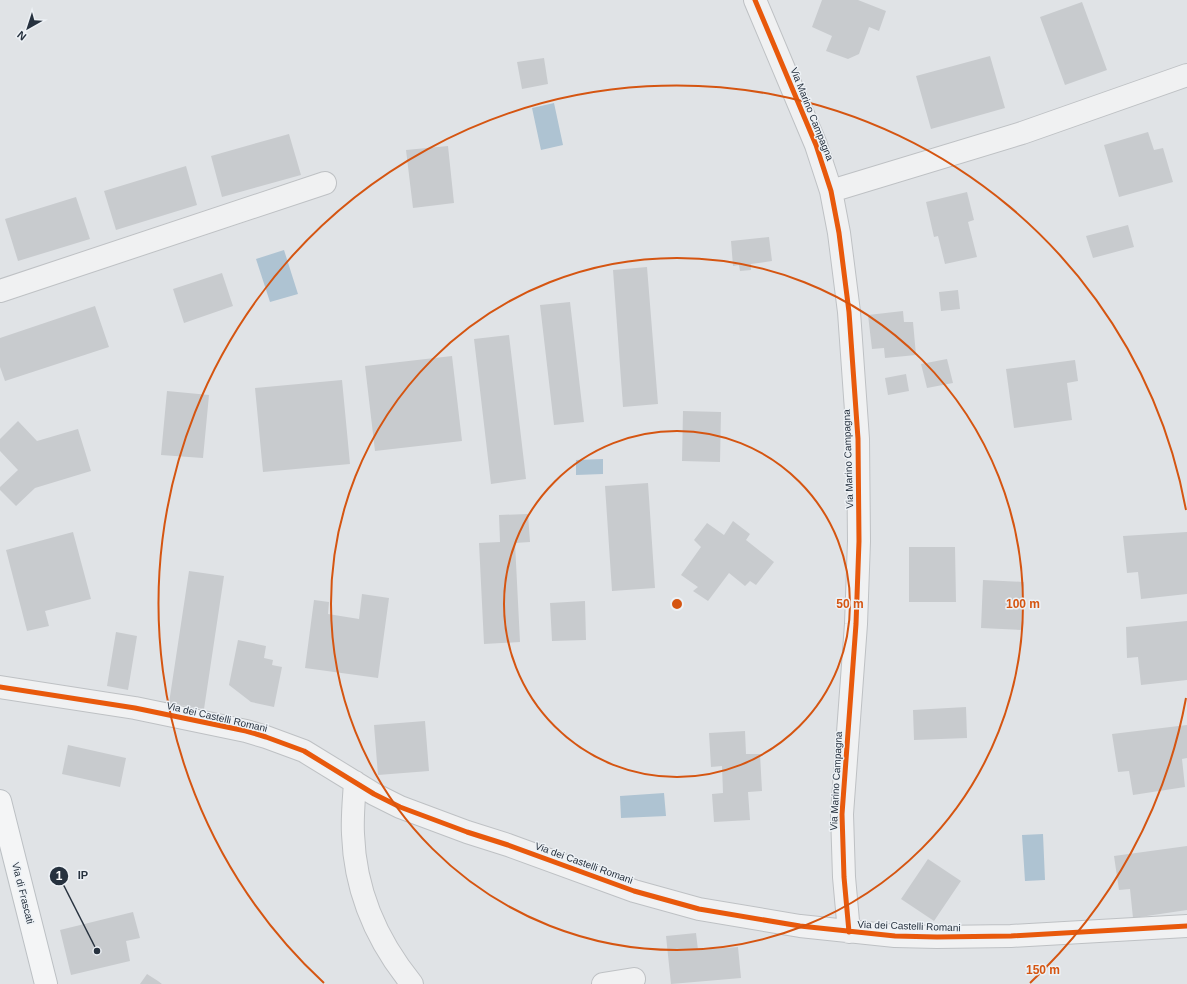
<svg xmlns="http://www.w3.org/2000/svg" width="1187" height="984" viewBox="0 0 1187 984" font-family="Helvetica,sans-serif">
	<rect width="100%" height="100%" fill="#e0e3e6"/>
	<path fill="#aec3d2" d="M554 103 563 145 541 150 532 108Z
		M284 250 298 294 270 302 256 259Z
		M603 459V474L576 475V460Z
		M664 793 666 816 621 818 620 796Z
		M1043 834 1045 880 1025 881 1022 835Z"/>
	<path fill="#c8cbce" d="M822 0H858L886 11 879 31 869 27 859 54 848 59 826 51 832 36 812 27Z
		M1082 2 1107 70 1065 85 1040 17Z
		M990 56 1005 108 931 129 916 76Z
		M544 58 548 84 522 89 517 62Z
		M1148 132 1154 150 1163 148 1173 182 1119 197 1104 145Z
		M289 134 301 175 222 197 211 156Z
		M448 146 454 203 413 208 406 150Z
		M186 166 197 205 116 230 104 191Z
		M967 192 974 220 968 222 977 257 945 264 938 236 934 237 926 202Z
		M76 197 90 239 18 261 5 219Z
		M1128 225 1134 247 1093 258 1086 236Z
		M769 237 772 261 751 264V270L740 271 739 265 733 266 731 241Z
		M647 267 658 404 623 407 613 270Z
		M222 273 233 306 184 323 173 289Z
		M958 290 960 309 941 311 939 292Z
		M570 302 584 422 554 425 540 305Z
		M95 306 109 347 5 381 0 367V338Z
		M903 311 904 322H913L916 355 885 358 884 348 872 349 868 315Z
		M509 335 526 479 491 484 474 339Z
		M452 356 462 441 375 451 365 366Z
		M947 359 953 383 927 388 921 364Z
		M1075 360 1078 381 1067 383 1072 420 1014 428 1006 369Z
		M906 374 909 391 888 395 885 378Z
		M342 380 350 464 263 472 255 388Z
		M167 391 209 395 203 458 161 455Z
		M683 411 721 412 720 462 682 461Z
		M18 421 37 441 78 429 91 471 35 488 16 506 0 490V487L18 470 0 451V439Z
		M648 483 655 588 612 591 605 486Z
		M528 514 530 542 515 543 520 642 484 644 479 543 500 542 499 515Z
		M733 521 750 534 746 540 774 562 756 585 750 581 745 586 729 573 708 601 693 591 698 587 681 575 701 547 694 540 707 523 724 535Z
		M73 532 91 599 45 611 49 626 27 631 6 550Z
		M1187 532V594L1141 599 1138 572 1127 573 1123 536Z
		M909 547H955L956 602H909Z
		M189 571 224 576 204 709 169 703Z
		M983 580 1024 582 1022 630 981 628Z
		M362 594 389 598 378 678 305 668 314 600 329 602 328 614 359 619Z
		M585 601 586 640 552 641 550 603Z
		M1187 621V680L1141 685 1138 657 1127 658 1126 627Z
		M116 632 137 636 128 690 107 686Z
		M238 640 266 646 264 658 273 660 272 665 282 667 274 707 251 702 229 685Z
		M966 707 967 738 914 740 913 710Z
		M425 721 429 771 378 775 374 725Z
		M1187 725V758L1182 759 1185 787 1133 795 1129 771 1118 772 1112 734Z
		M745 731 746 754H760L762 791 748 792 750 820 714 822 712 794 723 793 722 766 711 767 709 733Z
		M68 745 126 758 120 787 62 774Z
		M1187 846V910L1133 918 1130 889 1119 890 1114 856Z
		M928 859 961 881 934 921 901 899Z
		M133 912 140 938 126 941 130 961 71 975 60 930Z
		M696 933 698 950 738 947 741 978 671 984 666 936Z
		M147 974 158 981 162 984H140Z"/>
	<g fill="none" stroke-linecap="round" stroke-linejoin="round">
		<g stroke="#bec1c4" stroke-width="24">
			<path id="minor" d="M755 0 816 145 831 191 839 233 849 312 858 439 859 541 856 624 842 814 844 877 849 932
				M831 191 1022 133 1187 75
				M0 291 325 183
				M0 687 135 708 246 731 266 737 304 751 374 794 400 807 467 832 508 845 634 891 699 909 800 926 895 936 937 937 1011 936 1187 926
				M355 782C354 799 352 817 353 834 355 891 376 940 412 984
				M603 984 634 979"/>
		</g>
		<g stroke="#bcc0c4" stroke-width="24">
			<path id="major" d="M0 801 46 984"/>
		</g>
		<use href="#minor" stroke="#f0f1f2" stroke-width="22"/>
		<use href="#major" stroke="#f4f5f6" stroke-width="22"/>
		<g stroke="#edf1f5" stroke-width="8">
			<path id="cycleway" d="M755 0 816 145 831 191 839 233 849 312 858 439 859 541 856 624 842 814 844 877 849 932
				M0 687 135 708 246 731 266 737 304 751 374 794 400 807 467 832 508 845 634 891 699 909 800 926 895 936 937 937 1011 936 1187 926"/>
		</g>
		<use href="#cycleway" stroke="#e8590c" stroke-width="5"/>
	</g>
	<g fill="none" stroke="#d55511" stroke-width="2">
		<circle cx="677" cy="604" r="173"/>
		<circle cx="677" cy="604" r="346"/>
		<path d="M1186 698A518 518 0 0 1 1030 983M324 983A518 518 0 1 1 1186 510"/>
	</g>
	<g text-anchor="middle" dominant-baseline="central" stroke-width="3" stroke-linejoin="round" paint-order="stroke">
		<g font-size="10" fill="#27323f" stroke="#edf1f5">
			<text transform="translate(812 114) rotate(68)">Via Marino Campagna</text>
			<text transform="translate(848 459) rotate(-92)">Via Marino Campagna</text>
			<text transform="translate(217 717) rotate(13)">Via dei Castelli Romani</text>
			<text transform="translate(836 781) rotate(-87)">Via Marino Campagna</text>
			<text transform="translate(584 863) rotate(20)">Via dei Castelli Romani</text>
			<text transform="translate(23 893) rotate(76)">Via di Frascati</text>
			<text transform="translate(909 926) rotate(2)">Via dei Castelli Romani</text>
		</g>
	</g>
	<circle cx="677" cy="604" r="6" fill="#d55511" stroke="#edf1f5" stroke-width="2"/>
	<g font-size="12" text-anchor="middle" font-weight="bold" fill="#d55511" stroke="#edf1f5" stroke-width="3" stroke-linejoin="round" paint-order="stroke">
		<text x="850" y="608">50 m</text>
		<text x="1023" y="608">100 m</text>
		<text x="1043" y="974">150 m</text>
	</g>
	<path fill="none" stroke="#27323f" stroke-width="1.5" d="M97 951L59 876"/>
	<g fill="#27323f" stroke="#edf1f5" stroke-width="1.5">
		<circle cx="97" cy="951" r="4"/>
		<circle cx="59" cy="876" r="10"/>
	</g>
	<g font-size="12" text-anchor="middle" font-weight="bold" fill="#fff">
		<text x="59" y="880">1</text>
	</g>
	<g font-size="11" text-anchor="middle" font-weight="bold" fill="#27323f" stroke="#edf1f5" stroke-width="3" stroke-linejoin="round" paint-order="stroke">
		<text x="83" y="879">IP</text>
	</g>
	<g transform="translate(28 28) rotate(219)" stroke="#edf1f5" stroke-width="3" paint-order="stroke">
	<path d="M0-3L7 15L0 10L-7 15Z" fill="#27323f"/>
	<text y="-6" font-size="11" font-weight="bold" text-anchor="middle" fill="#27323f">N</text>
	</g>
</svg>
